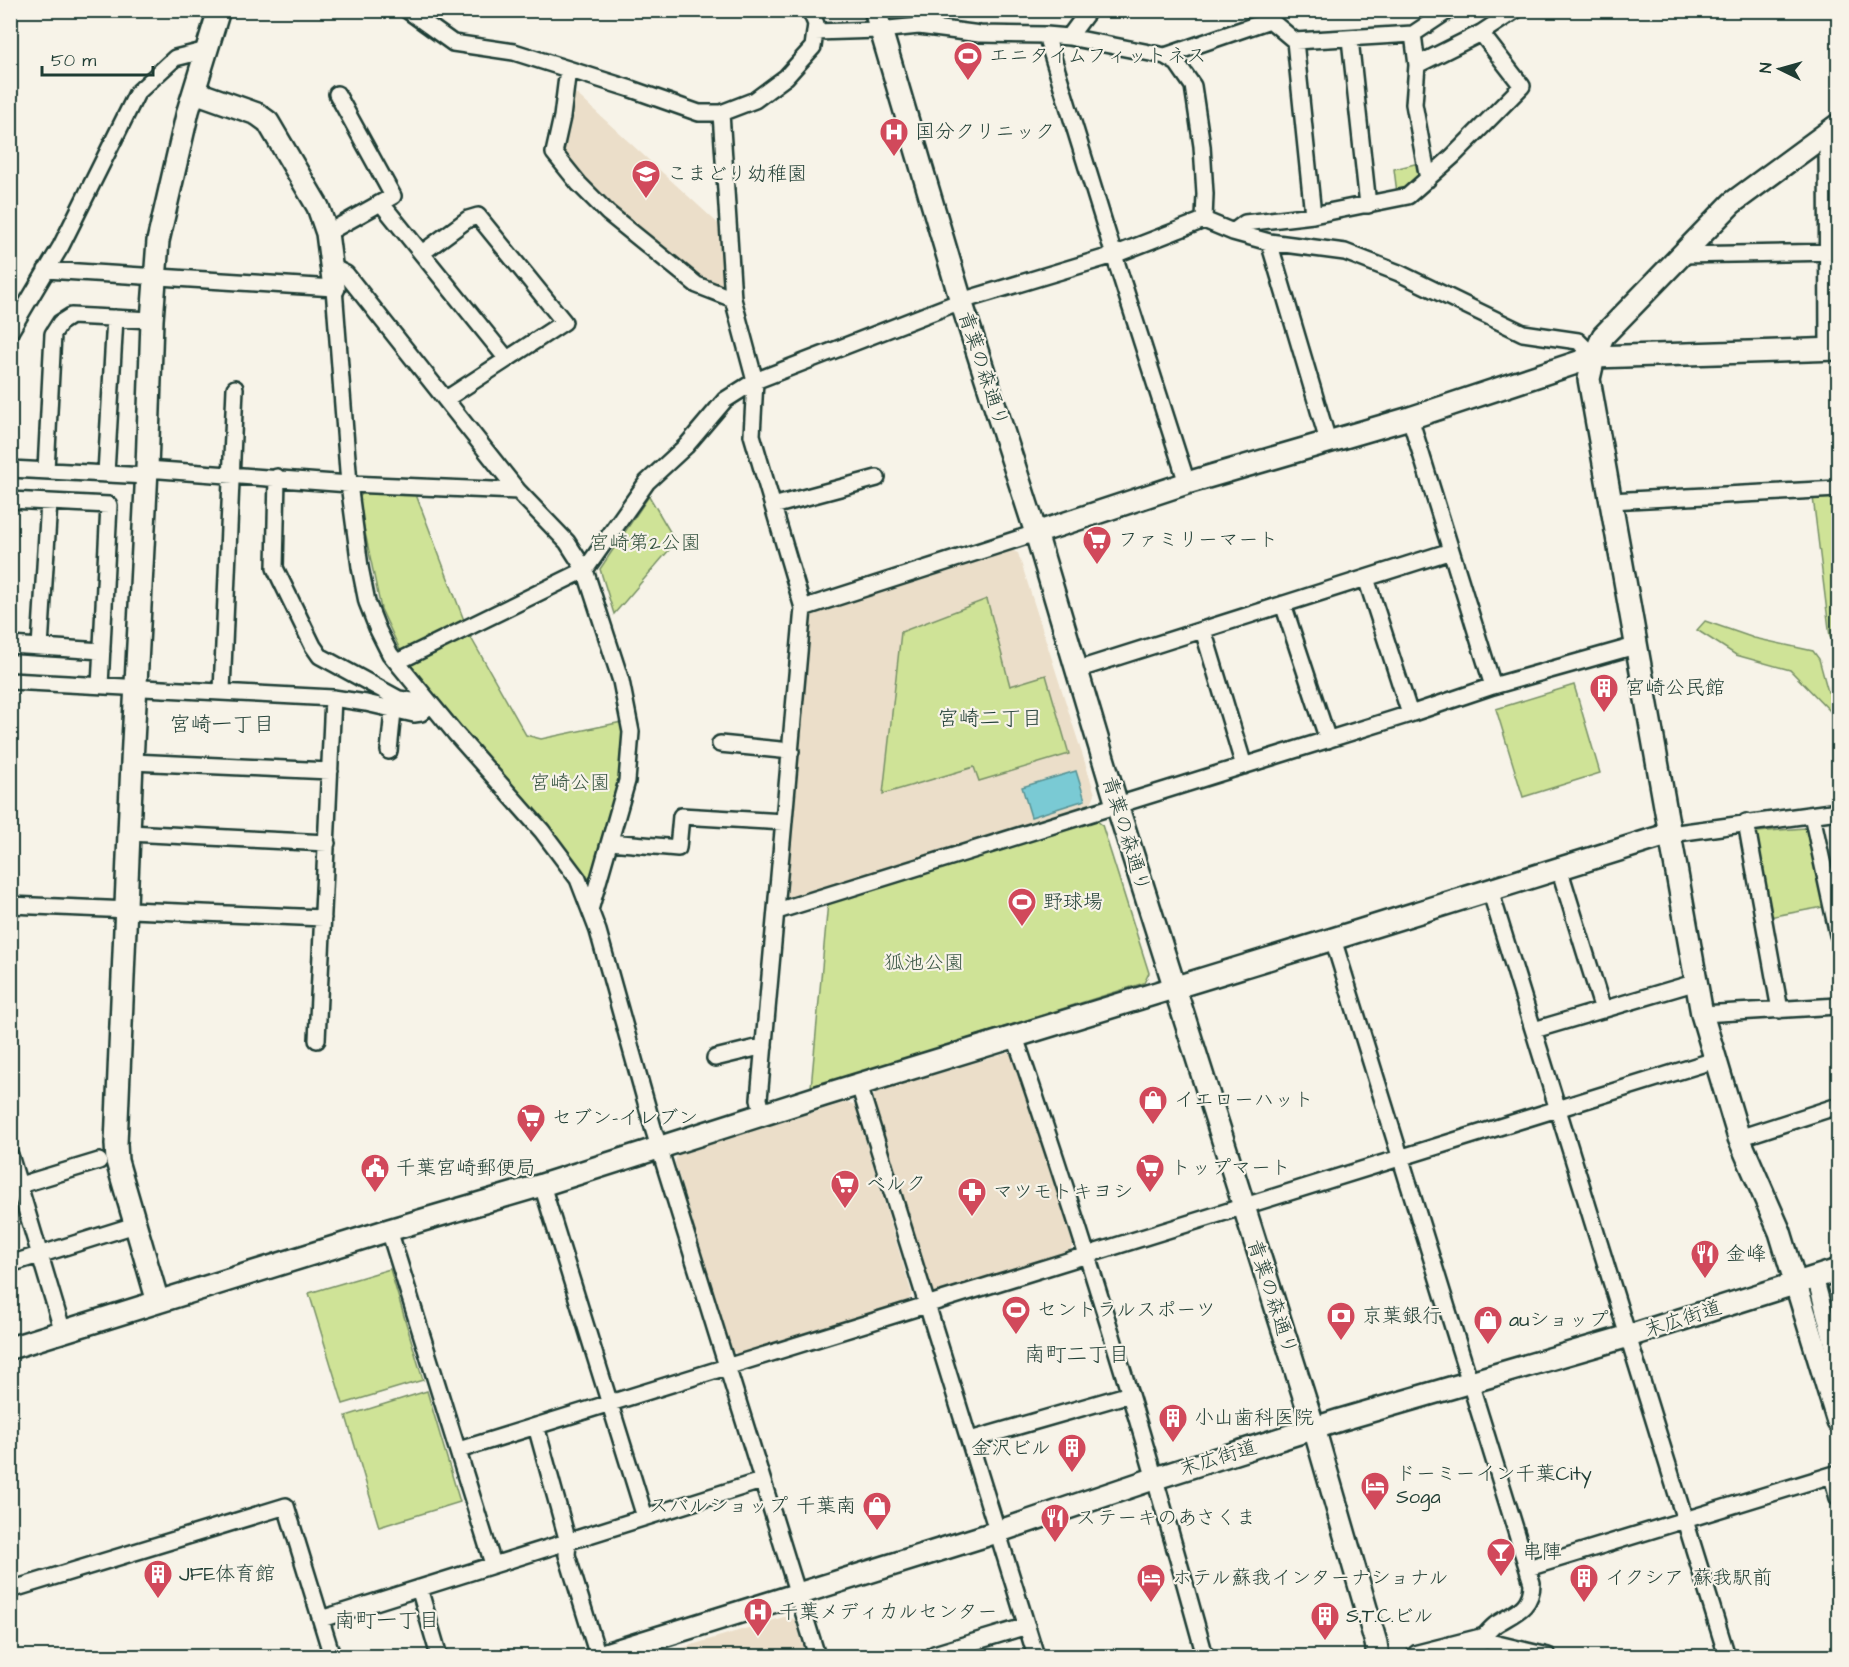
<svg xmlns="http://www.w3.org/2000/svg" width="1849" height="1667" viewBox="0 0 1849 1667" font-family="'Architects Daughter','Klee One',sans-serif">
	<rect width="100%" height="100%" fill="#f7f3e8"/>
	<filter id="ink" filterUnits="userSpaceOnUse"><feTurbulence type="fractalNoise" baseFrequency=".0167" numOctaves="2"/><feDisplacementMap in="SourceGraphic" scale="12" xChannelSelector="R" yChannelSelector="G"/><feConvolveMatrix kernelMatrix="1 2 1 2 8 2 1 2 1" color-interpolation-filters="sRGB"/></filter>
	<g filter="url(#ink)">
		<path fill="#ebdec9" d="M570 88 723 228 725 285 718 290 692 276 586 186 562 153 561 144Z
			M1008 549 1018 553 1095 794 1090 806 791 900 784 893 809 617 813 609Z
			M1008 1053 1015 1055 1073 1245 1069 1252 937 1294 930 1290 871 1099 878 1091Z
			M847 1102 855 1105 912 1294 907 1303 739 1354 730 1351 675 1163 677 1154Z
			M784 1617 795 1619 806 1656H655Z"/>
		<path fill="#cfe397" stroke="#779066" stroke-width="1.5" d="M1419 163V181L1409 189 1397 193 1394 169Z
			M365 490 415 492 470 636 526 735 541 739 622 722 623 785 594 878H584L409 669 381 609 358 499Z
			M649 496 676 542 614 614 600 569Z
			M1813 497H1838V641H1834L1830 637Z
			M987 599 1010 686 1046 675 1069 754 979 781 974 767 883 794 901 632Z
			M1705 621 1754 638 1813 651 1819 659 1828 692H1838V726L1832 713 1790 670 1736 655 1697 630Z
			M1574 685 1600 773 1523 797 1496 709Z
			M1096 820 1102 825 1149 973 1144 983 811 1088 828 902Z
			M1805 828 1815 830 1829 906 1769 917 1755 837 1757 832Z
			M390 1269 423 1380 343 1404 309 1293Z
			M427 1391 460 1502 379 1527 346 1416Z"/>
		<path fill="#7acad4" stroke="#569294" stroke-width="1.5" d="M1076 771 1085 800 1031 817 1022 787Z"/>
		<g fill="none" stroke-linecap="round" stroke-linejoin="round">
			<g stroke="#1f3d34" stroke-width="20">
				<path id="street" d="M407 10 453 43 514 52 631 89 699 113H721L755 100 786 77 813 47 816 24 810 10
					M815 32 879 30 919 26 980 34 1046 35 1069 37 1165 56 1270 20 1295 41 1313 215
					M1413 34 1417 65 1414 104 1428 179
					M1046 35 1114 255 1187 483
					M1069 37 1089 10
					M1350 39 1368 205
					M1295 41 1413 34 1449 10
					M1165 56 1177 63 1193 86 1202 146 1205 194 1204 220
					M1417 65 1481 33 1516 10
					M568 69 562 117 554 153 579 184 608 213 697 285 733 299
					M721 113 733 299 755 381 752 435 803 608 759 1099 763 1115
					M1827 133 1828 349
					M381 203 507 359
					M1233 232 1245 223 1313 215 1408 196 1453 156 1522 86 1481 33
					M327 233 393 196 337 94
					M1269 242 1328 441
					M422 253 468 219 478 216 564 322 446 399
					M1681 255 1838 252
					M332 267 346 274 518 491 567 542 585 570 621 681 631 732 627 781 590 910
					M46 270 334 288 349 484 360 567 367 602 378 630 390 654 455 733 542 831 578 879 598 931 654 1131 817 1656
					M10 332 61 246 137 93 175 58 207 50
					M1410 418 1493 686
					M10 469 147 476
					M147 469 349 484 518 491
					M46 470 53 334 60 323 71 316 152 320
					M106 473 115 318
					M277 477 275 568 313 646 320 656 399 699 431 704
					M10 500 109 505 100 686
					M1610 501 1838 489
					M773 506 877 478
					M1366 578 1410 714
					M1283 604 1328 740
					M803 608 1036 533
					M1203 630 1244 766
					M10 645 102 651
					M40 647 49 502
					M397 662 585 570 647 482 686 446 725 400 755 381 961 301 1114 255 1204 220 1233 232 1269 242 1345 252 1399 273 1523 333 1578 341 1594 357
					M1076 670 1451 551
					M10 681 333 698 366 703 414 714 421 713 431 704
					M222 691 235 388
					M720 744 791 751
					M389 751 393 711
					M132 762 330 771
					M1812 815 1838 935
					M1746 822 1780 1010
					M129 833 327 843
					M1670 834 1838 811
					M610 842 678 848 681 816 784 822
					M1559 868 1603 1010
					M1490 890 1727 1656
					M10 905 323 918
					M777 911 1410 714 1493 686 1635 646
					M1333 939 1532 1583C1532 1609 1513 1613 1495 1625 1490 1629 1485 1635 1481 1640L1548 1656
					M1702 1014 1838 1006
					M1534 1030 1697 982
					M1015 1037C1085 1241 1148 1448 1205 1656
					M317 1040 333 698
					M715 1058 764 1046
					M859 1085 1036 1656
					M1739 1138 1838 1106
					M10 1155 63 1332
					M542 1185 645 1517
					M10 1188 99 1161
					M389 1230 493 1564
					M10 1264 135 1225
					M1815 1277 1838 1364
					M536 1426 568 1542 567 1555 598 1656
					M970 1440 1130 1394
					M459 1450 1715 1060
					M1832 1476 1838 1498
					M1528 1568 1838 1473
					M419 1588 439 1656
					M10 1590 286 1506 332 1656
					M321 1619 761 1481
					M934 1654 1027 1626"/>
			</g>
			<g stroke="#1f3d34" stroke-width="26">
				<path id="secondary" d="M875 10 961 301 1036 533 1117 805 1314 1428 1376 1643 1378 1656
					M195 92 257 114 268 122 318 207 327 233 334 288
					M1838 125 1732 203 1603 336 1594 357 1589 379 1702 1014 1739 1138 1780 1232 1838 1422
					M1036 533 1187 483 1410 418 1594 357 1838 349
					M158 1302 117 1161 116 1144 132 762 147 469 152 320 158 241 188 111 219 10
					M10 1348 389 1230 542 1185 824 1095 1333 939 1670 834
					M599 1656 997 1532 1156 1478 1340 1420 1629 1336 1838 1270
					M1418 1656 1481 1640"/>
			</g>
			<use href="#street" stroke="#f7f3e8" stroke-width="15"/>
			<use href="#secondary" stroke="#f7f3e8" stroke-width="21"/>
		</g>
	</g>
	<defs>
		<g id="stadium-pin" transform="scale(1.5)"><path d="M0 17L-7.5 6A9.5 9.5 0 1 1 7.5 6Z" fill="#d1495b" stroke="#f7f3e8"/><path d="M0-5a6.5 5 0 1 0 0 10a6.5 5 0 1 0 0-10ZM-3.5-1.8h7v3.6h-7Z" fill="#fff"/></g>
		<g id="hospital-pin" transform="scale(1.5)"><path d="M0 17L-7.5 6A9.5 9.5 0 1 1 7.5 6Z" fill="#d1495b" stroke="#f7f3e8"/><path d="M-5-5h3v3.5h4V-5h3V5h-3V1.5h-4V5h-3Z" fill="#fff"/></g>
		<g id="school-pin" transform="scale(1.5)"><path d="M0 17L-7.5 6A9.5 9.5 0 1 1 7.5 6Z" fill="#d1495b" stroke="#f7f3e8"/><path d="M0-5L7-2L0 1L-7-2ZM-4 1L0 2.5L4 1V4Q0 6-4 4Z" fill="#fff"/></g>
		<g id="supermarket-pin" transform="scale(1.5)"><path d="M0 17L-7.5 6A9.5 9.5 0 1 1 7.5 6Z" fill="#d1495b" stroke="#f7f3e8"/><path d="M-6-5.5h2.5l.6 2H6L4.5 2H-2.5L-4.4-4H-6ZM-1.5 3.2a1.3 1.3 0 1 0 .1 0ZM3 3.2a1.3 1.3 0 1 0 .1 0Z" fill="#fff"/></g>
		<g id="building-pin" transform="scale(1.5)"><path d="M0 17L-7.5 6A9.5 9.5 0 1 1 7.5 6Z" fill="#d1495b" stroke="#f7f3e8"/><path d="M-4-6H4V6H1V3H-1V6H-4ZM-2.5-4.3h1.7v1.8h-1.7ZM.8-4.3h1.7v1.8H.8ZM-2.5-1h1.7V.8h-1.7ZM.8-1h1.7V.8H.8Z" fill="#fff"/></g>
		<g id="shop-pin" transform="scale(1.5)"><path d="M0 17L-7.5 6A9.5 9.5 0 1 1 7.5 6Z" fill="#d1495b" stroke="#f7f3e8"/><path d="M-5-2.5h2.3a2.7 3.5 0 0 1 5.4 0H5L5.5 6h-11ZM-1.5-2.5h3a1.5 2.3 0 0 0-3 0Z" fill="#fff"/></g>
		<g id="civic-pin" transform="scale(1.5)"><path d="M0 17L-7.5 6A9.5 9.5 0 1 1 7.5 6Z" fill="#d1495b" stroke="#f7f3e8"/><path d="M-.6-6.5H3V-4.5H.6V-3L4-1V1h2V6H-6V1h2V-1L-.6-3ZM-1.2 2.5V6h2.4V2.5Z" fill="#fff"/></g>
		<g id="pharmacy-pin" transform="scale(1.5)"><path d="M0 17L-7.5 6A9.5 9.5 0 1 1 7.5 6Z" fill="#d1495b" stroke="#f7f3e8"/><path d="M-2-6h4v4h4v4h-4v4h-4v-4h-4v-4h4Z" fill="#fff"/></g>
		<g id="restaurant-pin" transform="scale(1.5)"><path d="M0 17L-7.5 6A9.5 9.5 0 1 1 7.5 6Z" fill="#d1495b" stroke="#f7f3e8"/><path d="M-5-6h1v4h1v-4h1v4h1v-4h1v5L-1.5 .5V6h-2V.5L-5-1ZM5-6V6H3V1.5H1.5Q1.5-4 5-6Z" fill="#fff"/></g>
		<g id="bank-pin" transform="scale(1.5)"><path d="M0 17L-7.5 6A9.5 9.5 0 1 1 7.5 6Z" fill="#d1495b" stroke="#f7f3e8"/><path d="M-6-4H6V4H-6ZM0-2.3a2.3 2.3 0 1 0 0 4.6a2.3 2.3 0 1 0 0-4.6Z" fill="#fff"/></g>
		<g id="hotel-pin" transform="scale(1.5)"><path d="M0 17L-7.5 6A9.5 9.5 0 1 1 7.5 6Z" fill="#d1495b" stroke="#f7f3e8"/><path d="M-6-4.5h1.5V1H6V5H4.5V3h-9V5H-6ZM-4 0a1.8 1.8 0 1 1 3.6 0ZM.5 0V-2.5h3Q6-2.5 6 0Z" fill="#fff"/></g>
		<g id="bar-pin" transform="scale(1.5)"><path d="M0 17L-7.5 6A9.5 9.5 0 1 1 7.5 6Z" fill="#d1495b" stroke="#f7f3e8"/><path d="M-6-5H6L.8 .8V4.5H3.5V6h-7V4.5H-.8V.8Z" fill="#fff"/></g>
	</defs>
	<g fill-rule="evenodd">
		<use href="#stadium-pin" x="968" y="56"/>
		<use href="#hospital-pin" x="894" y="132"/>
		<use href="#school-pin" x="646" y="174"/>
		<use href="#supermarket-pin" x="1097" y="540"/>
		<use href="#building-pin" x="1604" y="688"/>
		<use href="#stadium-pin" x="1022" y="902"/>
		<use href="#shop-pin" x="1153" y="1100"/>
		<use href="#supermarket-pin" x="531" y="1118"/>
		<use href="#civic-pin" x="375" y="1168"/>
		<use href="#supermarket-pin" x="1150" y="1168"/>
		<use href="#supermarket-pin" x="845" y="1184"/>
		<use href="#pharmacy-pin" x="972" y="1192"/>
		<use href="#restaurant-pin" x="1705" y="1254"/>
		<use href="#stadium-pin" x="1016" y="1310"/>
		<use href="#bank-pin" x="1341" y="1316"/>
		<use href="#shop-pin" x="1488" y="1320"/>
		<use href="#building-pin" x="1173" y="1418"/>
		<use href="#building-pin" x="1072" y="1448"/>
		<use href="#hotel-pin" x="1375" y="1486"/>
		<use href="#shop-pin" x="877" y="1506"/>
		<use href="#restaurant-pin" x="1055" y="1518"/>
		<use href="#bar-pin" x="1501" y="1552"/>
		<use href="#building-pin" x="158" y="1574"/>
		<use href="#hotel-pin" x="1151" y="1578"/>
		<use href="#building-pin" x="1584" y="1578"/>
		<use href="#hospital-pin" x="758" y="1612"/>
		<use href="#building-pin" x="1325" y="1616"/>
	</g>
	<g text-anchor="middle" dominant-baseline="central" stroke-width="4.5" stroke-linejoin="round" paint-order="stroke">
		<g font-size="20" fill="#1f3d34" stroke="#f7f3e8" text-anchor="start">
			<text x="989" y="56">エニタイムフィットネス</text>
			<text x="915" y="132">国分クリニック</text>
			<text x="667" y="174">こまどり幼稚園</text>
			<text x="1118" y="540">ファミリーマート</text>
			<text x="1625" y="688">宮崎公民館</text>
			<text x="1043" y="902">野球場</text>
			<text x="1174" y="1100">イエローハット</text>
			<text x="552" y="1118">セブン-イレブン</text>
			<text x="396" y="1168">千葉宮崎郵便局</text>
			<text x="1171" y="1168">トップマート</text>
			<text x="866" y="1184">ベルク</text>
			<text x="993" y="1192">マツモトキヨシ</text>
			<text x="1726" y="1254">金峰</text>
			<text x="1037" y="1310">セントラルスポーツ</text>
			<text x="1362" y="1316">京葉銀行</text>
			<text x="1509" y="1320">auショップ</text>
			<text x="1194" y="1418">小山歯科医院</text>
			<text x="1051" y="1448" text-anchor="end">金沢ビル</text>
			<text x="1396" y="1474">ドーミーイン千葉City<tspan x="1396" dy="23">Soga</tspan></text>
			<text x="856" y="1506" text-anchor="end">スバルショップ 千葉南</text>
			<text x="1076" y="1518">ステーキのあさくま</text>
			<text x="1522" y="1552">串陣</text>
			<text x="179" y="1574">JFE体育館</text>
			<text x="1172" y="1578">ホテル蘇我インターナショナル</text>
			<text x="1605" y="1578">イクシア 蘇我駅前</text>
			<text x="779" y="1612">千葉メディカルセンター</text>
			<text x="1346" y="1616">S.T.C.ビル</text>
		</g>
		<g font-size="20" fill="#1f3d34" stroke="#f7f3e8">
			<text transform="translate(983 369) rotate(72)">青葉の森通り</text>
			<text transform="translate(1126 834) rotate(73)">青葉の森通り</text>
			<text transform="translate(1272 1297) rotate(72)">青葉の森通り</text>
			<text transform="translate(1683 1319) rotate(-18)">末広街道</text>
			<text transform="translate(1218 1458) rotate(-17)">末広街道</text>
		</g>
		<g font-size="20" fill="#395643" stroke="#f7f3e8">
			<text x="645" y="543">宮崎第2公園</text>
			<text x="570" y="783">宮崎公園</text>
			<text x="924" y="963">狐池公園</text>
		</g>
		<g font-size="21" fill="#1f3d34" stroke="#f7f3e8">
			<text x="990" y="718">宮崎二丁目</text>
			<text x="222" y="724">宮崎一丁目</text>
			<text x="1077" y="1354">南町二丁目</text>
			<text x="387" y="1620">南町一丁目</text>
		</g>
	</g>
	<rect width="1849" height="1667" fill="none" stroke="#f7f3e8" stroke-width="36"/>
	<rect x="18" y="18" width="1813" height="1631" fill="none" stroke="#1f3d34" stroke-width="2" filter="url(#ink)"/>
	<g transform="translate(1780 69) rotate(275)" stroke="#f7f3e8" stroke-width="4.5" paint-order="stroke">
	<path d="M0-4.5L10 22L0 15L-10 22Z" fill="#1f3d34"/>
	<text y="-9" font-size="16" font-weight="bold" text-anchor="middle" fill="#1f3d34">N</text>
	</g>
	<path d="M42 66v9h111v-9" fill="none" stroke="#1f3d34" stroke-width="3"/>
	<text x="51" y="66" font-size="18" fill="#1f3d34" stroke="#f7f3e8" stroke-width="4.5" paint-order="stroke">50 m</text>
</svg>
